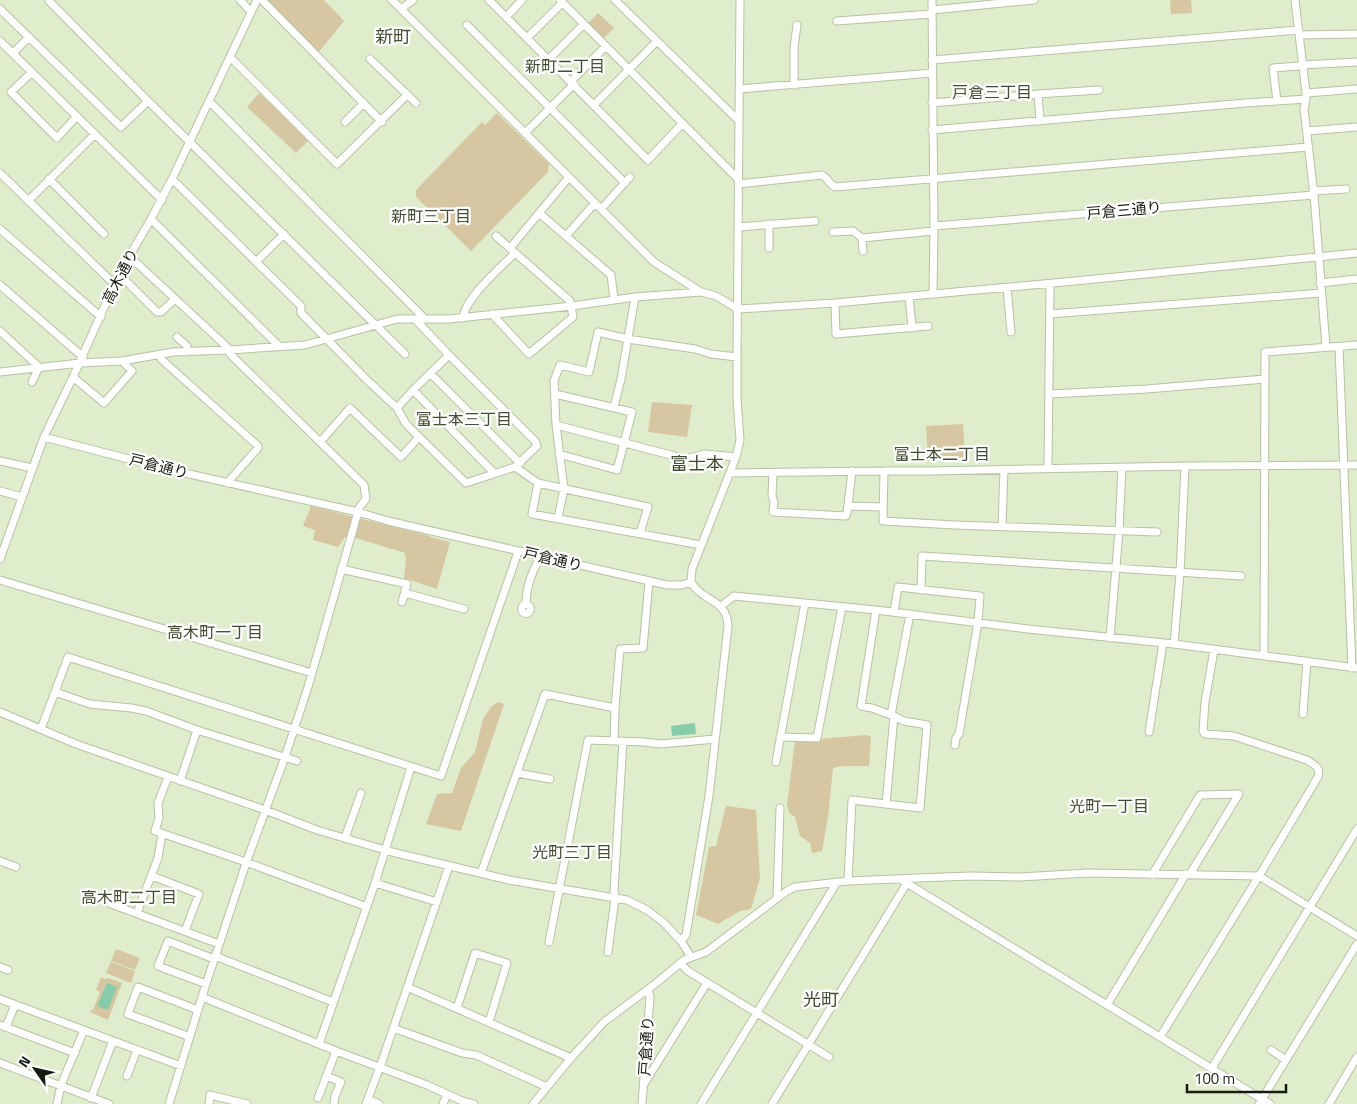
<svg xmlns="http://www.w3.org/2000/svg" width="1357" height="1104" viewBox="0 0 1357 1104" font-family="'Titillium Web','Noto Sans JP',sans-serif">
	<rect width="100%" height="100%" fill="#dfedcd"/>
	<path fill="#d6c6a1" d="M265 0H324L344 21 318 53Z
		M1170 0H1191L1192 13 1171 14Z
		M598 13 614 28 601 41 586 25Z
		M259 93 309 140 296 153 247 107Z
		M497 113 549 164 548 172 471 251 416 197V190L482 122 485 125Z
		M652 402 692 405 687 437 648 432Z
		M963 424 965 458 928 461 926 426Z
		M311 506 430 536V537L450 542 437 589 404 578 406 559 405 553 356 538 345 537 338 547 313 540 315 530 303 526Z
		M498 702 504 704 461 831 426 824 437 794 452 793 461 768 475 752 483 719 491 707Z
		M867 735 871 737 869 766H843L833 768 828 817 822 851 812 853 810 843 800 836 795 817 789 813 787 805 795 741Z
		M726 806 756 810 760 878 751 909 740 911 718 924 696 915 709 847 716 846Z
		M116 949 140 958 135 970 111 961Z
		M111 962 135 971 131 983 106 973Z
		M101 977 105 979 108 978 122 983 108 1020 90 1012 91 1010H93L100 992 96 990Z"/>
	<path fill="#88cbab" d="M695 723 696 734 672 736 671 726Z
		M107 983 117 987 108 1010 97 1006Z"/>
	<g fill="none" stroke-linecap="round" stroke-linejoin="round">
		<g stroke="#b6c3a4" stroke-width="9">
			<path id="minor" d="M240 0 251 12
				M262 0 382 122
				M392 0 654 262 701 292 716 296 738 309 835 303 1075 281 1357 253
				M489 0 648 160 682 124
				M560 0 738 179
				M615 0 739 121
				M932 0 934 226 933 294
				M1295 0 1306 93V99L1304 109 1314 195 1326 347
				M49 1 148 101 405 354
				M0 9 121 127 148 101
				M401 9 413 0
				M932 10 1034 0
				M506 17 522 0
				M837 21 932 14
				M467 25 625 183
				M1299 35 1357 34
				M527 38 562 3
				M0 41 162 200
				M13 53 29 37
				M230 57 337 164 407 95
				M370 59 416 103
				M549 59 583 25
				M932 60 1299 30
				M32 72 11 92 57 138 77 116
				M571 81 605 47
				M794 85V48L797 25
				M739 89 932 73
				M1306 93 1357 89
				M1038 94 1040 121
				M209 101 425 319
				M1277 101 1273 68 1299 66 1302 65 1357 62
				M932 103 1038 94 1099 90
				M594 105 657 41
				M345 122 364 103
				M932 130 1246 103 1306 99
				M1307 131 1357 127
				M525 133 574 84
				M0 173 114 284
				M49 179 104 234
				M172 179 301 306V313L366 379 397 408 406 424 466 483 515 467 537 446 535 441 449 355
				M738 184 822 175C828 178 829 184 835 187L1308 147
				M1313 191 1346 189
				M28 201 95 134
				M601 209 630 177
				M539 213 611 275 614 299
				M151 219 279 346
				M934 226 1314 195
				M738 227 815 221
				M0 229 101 317
				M833 232 853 231 862 238 934 231
				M566 236 595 203
				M862 238 863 251
				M510 248 569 177
				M769 248V224
				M129 256 226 346 229 350 230 354 364 485 366 499 359 508 358 512 308 687 285 757 246 863 224 930 206 984 169 1104
				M256 262 284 234
				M119 274 157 312H161L175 299
				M1320 283 1357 279
				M0 285 83 357
				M1007 288 1011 332
				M909 296 912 328
				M835 303 836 334 928 326
				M492 314 529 354 573 317 570 301 496 236
				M1050 314 1321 293
				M463 318C465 298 500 268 515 253
				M0 331 39 367
				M177 337 187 346V352
				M1339 347 1352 668
				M160 354 161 359 258 446V448L227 483
				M0 372 80 363 122 361 173 352 229 350 305 345 397 319H449L572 306 635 297 701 292
				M430 373 520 463
				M73 377 104 403 132 371 122 361
				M32 382 39 367
				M413 390 494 473
				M555 394 632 412 617 470 559 454
				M1050 394 1147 389 1265 379
				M614 407 621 379 635 297
				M397 408 413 390 449 355 415 319
				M556 425 686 459 705 454 736 457
				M44 437 167 469 358 512 388 521 667 585H682L691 582
				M320 442 350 408 401 457 419 437
				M0 461 32 468
				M515 467 538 483 648 507 640 533
				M1048 468 1050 284
				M884 471 883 521 955 525 1157 532
				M730 473 884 471H930L1185 466 1357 465
				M773 473 772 496 774 502 773 512 846 516 847 513 852 471
				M538 483 532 514 701 545
				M0 491 22 497
				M848 506 883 507
				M558 518 564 489 556 425 554 381 560 365 589 372 598 332 628 339 695 349 711 354 737 357
				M1002 527 1004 469
				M0 559 44 437 73 377 119 274 151 219 172 179 257 0
				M341 569 407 584 402 602
				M0 580 312 673
				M691 582 692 569 736 457 740 440 737 399V357L740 0
				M921 590 922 556 1241 576
				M405 593 464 609
				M526 604C526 587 532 571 541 556
				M521.5 609a4.5 4.5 0 1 1 9 0a4.5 4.5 0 1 1-9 0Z
				M721 606 734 596 876 610 1028 629 1174 644 1357 668
				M894 612 898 587 980 596 978 622 959 734 956 738 955 745
				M1110 638 1119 531 1122 467
				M1174 644 1180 573 1185 466
				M1264 656 1265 352 1357 345
				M55 692 90 704 131 708 146 711 197 730 297 761
				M0 712 76 744 265 810 317 830 392 852 509 880 627 900 647 910 663 922 681 941 691 957
				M1303 714 1307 661
				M891 715 910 614
				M41 729 68 657 441 776 518 552
				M1149 732 1163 643
				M780 737 817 738 842 607
				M614 741 615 708 620 649 643 648 649 581
				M776 762 805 603
				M517 773 550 779
				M168 777 158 803 159 818 155 831 243 861 367 907
				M180 781 197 730
				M886 804 894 716
				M345 838 361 793
				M0 861 16 867
				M481 873 545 694 615 708
				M1152 875 1200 795 1239 794 1190 874
				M152 876 199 894 185 931
				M900 879 1270 1104
				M848 881 852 800 920 808 927 725 904 721 891 715 872 708 861 706 876 610
				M375 883 437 902
				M777 898 780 808
				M111 904 219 944
				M137 913 158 858 162 834
				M681 941 686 935 709 796 728 626C727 598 702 602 691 582
				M549 942 588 740 644 742 661 744 715 739
				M608 952 615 898 614 890 623 741
				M215 956 333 1002
				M680 963 688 971 829 1057
				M0 967 8 970
				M206 984 158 966 168 941 214 959
				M407 987 571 1058
				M202 997 336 1051 427 1085 460 1100 474 1104
				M0 999 181 1066
				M1107 1005 1186 874
				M457 1008 475 953 507 963 489 1022
				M0 1025 75 1053
				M6 1027 15 1005
				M393 1028 462 1053 476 1055 547 1087
				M1160 1037 1259 876 1318 777C1321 768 1315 765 1307 760L1234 736 1205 734 1203 731 1205 702 1214 650
				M189 1038 185 1035 128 1014 138 987 198 1010
				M319 1044 375 883 411 767
				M1271 1050 1286 1060
				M0 1063 109 1104
				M1212 1068 1357 829
				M127 1076 137 1050
				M326 1076 341 1082 335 1096 334 1104
				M644 1084 707 983
				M91 1098 113 1041
				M318 1098 336 1051
				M368 1099 379 1104
				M57 1104 61 1085 84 1030
				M209 1104 210 1095 247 1104
				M366 1104 381 1064 449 866
				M443 1104 447 1094
				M533 1104 571 1058 604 1022 655 984 684 960 706 952 787 891 795 887 848 881 917 878 971 876 1020 877 1088 873 1259 876 1357 936
				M642 1104 650 997 648 989
				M701 1104 837 882
				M772 1104 907 883
				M1259 1104 1357 944
				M1329 1104 1357 1057"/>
		</g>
		<use href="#minor" stroke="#fff" stroke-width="7"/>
	</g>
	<g text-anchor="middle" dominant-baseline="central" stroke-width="4.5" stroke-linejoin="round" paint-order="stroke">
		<g font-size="15" fill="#171c10" stroke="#fff">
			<text transform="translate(1124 210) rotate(-5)">戸倉三通り</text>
			<text transform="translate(120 276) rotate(-63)">高木通り</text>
			<text transform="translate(159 466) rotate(14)">戸倉通り</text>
			<text transform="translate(553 559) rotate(13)">戸倉通り</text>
			<text transform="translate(646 1046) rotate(-86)">戸倉通り</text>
		</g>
		<g font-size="16" fill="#424d32" stroke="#fff">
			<text x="565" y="66">新町二丁目</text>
			<text x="992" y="92">戸倉三丁目</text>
			<text x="431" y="216">新町三丁目</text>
			<text x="464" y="419">富士本三丁目</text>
			<text x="942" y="454">富士本二丁目</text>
			<text x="215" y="632">高木町一丁目</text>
			<text x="1109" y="806">光町一丁目</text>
			<text x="572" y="852">光町三丁目</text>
			<text x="129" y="897">高木町二丁目</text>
		</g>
		<g font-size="18" fill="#424d32" stroke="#fff">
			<text x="393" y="36">新町</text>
			<text x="697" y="463">富士本</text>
			<text x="821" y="999">光町</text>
		</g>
	</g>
	<g transform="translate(35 1069) rotate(304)" stroke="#ffffff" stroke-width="4" paint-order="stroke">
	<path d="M0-4L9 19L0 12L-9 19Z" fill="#171c10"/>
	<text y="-8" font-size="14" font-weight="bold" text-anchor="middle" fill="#171c10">N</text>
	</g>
	<path d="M1187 1084v8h99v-8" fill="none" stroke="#171c10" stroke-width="2.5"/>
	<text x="1194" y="1084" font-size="15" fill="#171c10" stroke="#ffffff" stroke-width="4" paint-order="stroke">100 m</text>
</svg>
